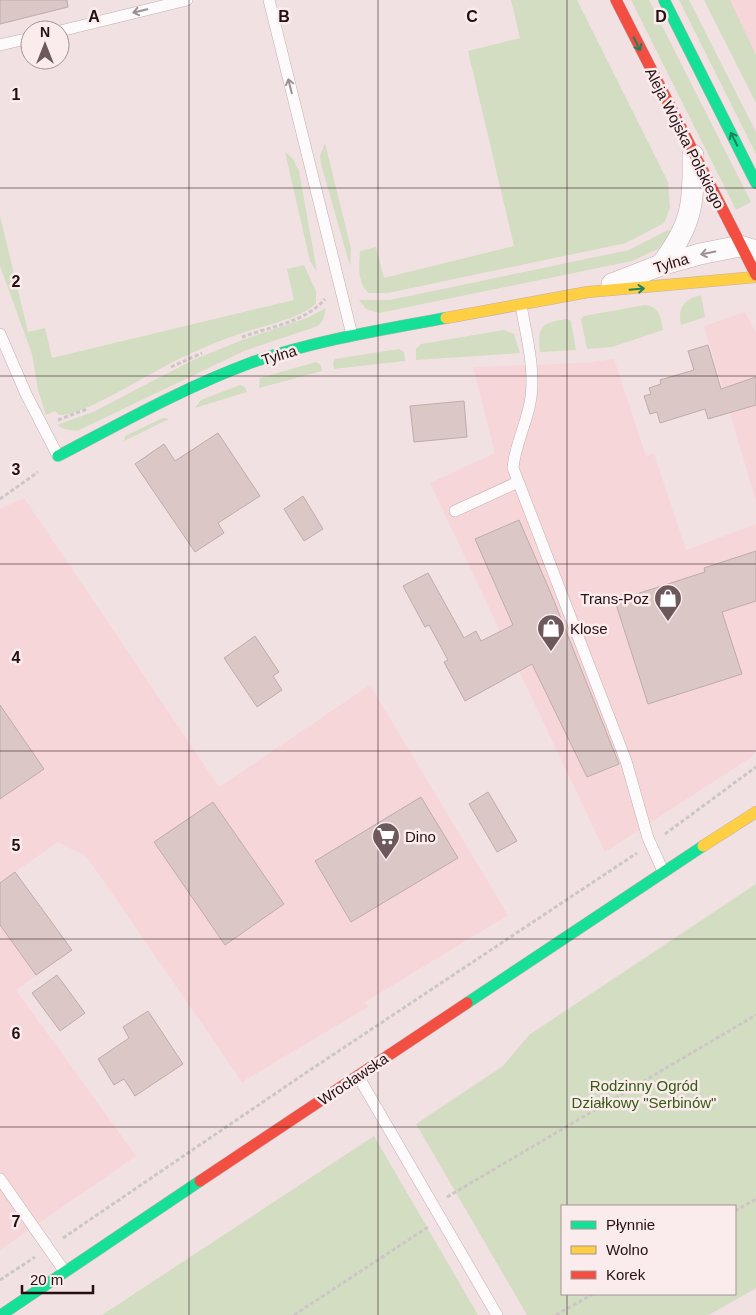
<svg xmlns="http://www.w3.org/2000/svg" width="756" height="1315" viewBox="0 0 756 1315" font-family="Helvetica,sans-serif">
	<rect width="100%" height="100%" fill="#f1e1e3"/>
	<path fill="#f7d6d9" d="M730 0H756V55L731 6Z
		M745 312 756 332V501L704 326Z
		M614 359 646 456 654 453 686 550 756 524V751L750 758 605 852 430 483 495 453 473 367 584 363Z
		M24 498 219 787 370 685 508 915 365 1002 368 1007 242 1082 87 857 58 842 15 872 72 950 16 990 136 1156 0 1250V509Z"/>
	<path fill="#d3ddc1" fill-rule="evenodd" d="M511 0H577L668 182 670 208 664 223 626 243 388 293H369C357 283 359 265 360 251L376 247 384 278 514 246 468 51 520 38Z
		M631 0H649L751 202 736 210Z
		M679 0H689L756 132V154Z
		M704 0H730L756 55V103Z
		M325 143 351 249 350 266 321 164 320 156Z
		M285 152 293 159 299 171 317 272 310 261Z
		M0 216 28 332 45 328 52 358 294 300 287 269 304 265 316 291V303C304 318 258 327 239 334 218 341 198 350 179 359 154 370 81 418 59 415L55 411 46 415 38 390 32 354 0 266Z
		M668 230 673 232 658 249 632 261 379 313 366 309 359 300H390L629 250Z
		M701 295 705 317 681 325C677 307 685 299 701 295Z
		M645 305C660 307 661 317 663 330L612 347 587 349 581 319 584 316Z
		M326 308 323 320 318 326 244 351 77 431 64 429 57 425 93 412 193 360 245 339 307 318Z
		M567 319 571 321 576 350 540 352C537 325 542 323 567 319Z
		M504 330 514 334 520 353 416 360V349L421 344Z
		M399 349 404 352 405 361 334 369 333 363 335 359Z
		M316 362 321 365 322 371 259 388 260 378Z
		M240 385 245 387 247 392 195 408 201 400Z
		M163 418 169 419 124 441 125 436Z
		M756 884V1288L709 1315H527L416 1124 503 1066 529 1035ZM562 1206H735V1294H562Z
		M374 1136 478 1315H102Z"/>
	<path fill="#dbc8c6" stroke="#beacaa" d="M0 0H67L68 7 0 24Z
		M708 345 721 389 756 377V405L708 419 705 409 660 423 657 412 650 414 644 396 651 394 649 388 661 384 660 380 694 370 688 351Z
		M464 401 467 437 414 442 410 406Z
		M218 433 260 496 218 523 224 533 195 552 135 464 164 444 175 461Z
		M303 496 323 529 304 541 284 509Z
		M519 520 552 596 619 764 587 777 532 664 465 701 444 662 448 660 429 625 425 627 403 586 428 573 464 638 476 631 481 641 513 625 475 539Z
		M756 551V601L722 612 742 674 648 704 615 601 705 572 704 568Z
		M255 636 279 672 273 676 282 690 257 707 224 658Z
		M0 705 44 769 0 799Z
		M488 792 517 841 497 852 469 804Z
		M421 797 458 858 351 922 315 861Z
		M213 802 284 904 225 945 154 842Z
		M15 872 72 950 36 975 0 925V883Z
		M57 975 85 1013 60 1031 32 993Z
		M148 1011 183 1064 135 1096 124 1079 114 1085 98 1059 129 1038 123 1027Z"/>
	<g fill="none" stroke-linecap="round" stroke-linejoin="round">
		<g stroke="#c2afb1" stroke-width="12">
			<path id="lane" d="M269 0 352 335
				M60 31 187 0
				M0 45 30 38
				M521 305C526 335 535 367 531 397 528 422 515 443 513 468L626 761 648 838 663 871
				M0 334 26 394 58 456
				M455 511 518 482
				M358 1076 497 1315
				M0 1179 65 1272"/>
		</g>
		<g stroke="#c2afb1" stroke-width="22">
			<path id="street" d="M661 265C692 225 694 204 693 155
				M612 284 661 265 700 254 740 246 756 251"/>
		</g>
		<g stroke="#c2afb1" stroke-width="12">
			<path id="fast" d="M664 0 756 183
				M58 456C121 423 183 388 250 363 313 341 380 330 446 318
				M467 1003 703 846
				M1 1315 200 1181"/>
		</g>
		<g stroke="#c2afb1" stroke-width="12">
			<path id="slow" d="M446 318 588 292 756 277
				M703 846 756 812"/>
		</g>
		<g stroke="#c2afb1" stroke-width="12">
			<path id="jam" d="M616 0 756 275
				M200 1181 467 1003"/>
		</g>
		<path stroke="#ccc6c6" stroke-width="3" stroke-dasharray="4 2.5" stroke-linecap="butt" d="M242 337C269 327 306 322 325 299
			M171 367 202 353
			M58 420 87 409
			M0 499 38 472
			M665 834 756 767
			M447 1197 756 1015
			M735 1211 756 1199
			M63 1238 307 1072 637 853
			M0 1280 35 1257
			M294 1315 428 1227
			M556 1315 593 1294"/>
		<use href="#lane" stroke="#fdfafb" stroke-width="11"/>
		<use href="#street" stroke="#fdfafb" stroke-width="21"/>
		<use href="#fast" stroke="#16e098" stroke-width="11"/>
		<use href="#slow" stroke="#ffcf43" stroke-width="11"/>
		<use href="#jam" stroke="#f24e42" stroke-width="11"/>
	</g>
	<defs><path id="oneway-shaft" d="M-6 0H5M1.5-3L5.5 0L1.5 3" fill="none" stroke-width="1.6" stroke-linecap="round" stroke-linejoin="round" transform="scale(1.25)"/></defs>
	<g stroke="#9c9092">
		<use href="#oneway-shaft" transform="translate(140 11) rotate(166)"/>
		<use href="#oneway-shaft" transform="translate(290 86) rotate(-104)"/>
		<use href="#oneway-shaft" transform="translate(708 253) rotate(169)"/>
	</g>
	<g stroke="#1d825c">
		<use href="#oneway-shaft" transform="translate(637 44) rotate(63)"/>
		<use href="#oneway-shaft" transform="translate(734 139) rotate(-117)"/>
		<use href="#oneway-shaft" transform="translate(637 289) rotate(-5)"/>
	</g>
	<path fill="none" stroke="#260f12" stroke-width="1" stroke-opacity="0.55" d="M189 0V1315M378 0V1315M567 0V1206M0 188H756M0 376H756M0 564H756M0 751H756M0 939H756M0 1127H756M567 1294V1315"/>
	<defs>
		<g id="shop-pin" transform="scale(1.4375)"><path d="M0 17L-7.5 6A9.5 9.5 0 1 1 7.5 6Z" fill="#6d585b" stroke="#faeced"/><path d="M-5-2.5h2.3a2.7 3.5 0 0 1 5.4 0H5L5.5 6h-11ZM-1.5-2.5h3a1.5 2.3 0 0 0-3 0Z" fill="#fff"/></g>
		<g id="supermarket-pin" transform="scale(1.4375)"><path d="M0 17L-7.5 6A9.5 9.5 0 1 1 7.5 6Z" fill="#6d585b" stroke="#faeced"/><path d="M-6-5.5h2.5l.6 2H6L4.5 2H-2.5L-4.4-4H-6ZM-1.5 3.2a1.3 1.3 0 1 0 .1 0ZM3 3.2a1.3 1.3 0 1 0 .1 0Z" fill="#fff"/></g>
	</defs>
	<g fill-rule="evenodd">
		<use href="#shop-pin" x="668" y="598"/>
		<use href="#shop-pin" x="551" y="628"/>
		<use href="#supermarket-pin" x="386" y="836"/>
	</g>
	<g text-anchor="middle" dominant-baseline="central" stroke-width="5" stroke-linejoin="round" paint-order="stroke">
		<g font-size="15" fill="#260f12" stroke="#faeced">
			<text transform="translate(685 138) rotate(63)">Aleja Wojska Polskiego</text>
			<text transform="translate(671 263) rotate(-17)">Tylna</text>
			<text transform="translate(279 355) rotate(-17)">Tylna</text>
			<text transform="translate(353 1079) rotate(-34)">Wrocławska</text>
		</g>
		<g font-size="15" fill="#260f12" stroke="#faeced" text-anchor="start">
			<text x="649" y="598" text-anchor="end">Trans-Poz</text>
			<text x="570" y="628">Klose</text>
			<text x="405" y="836">Dino</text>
		</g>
		<g font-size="15" fill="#345b0e" stroke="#faeced">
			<text x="644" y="1085">Rodzinny Ogród<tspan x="644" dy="17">Działkowy "Serbinów"</tspan></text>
		</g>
	</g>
	<g font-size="16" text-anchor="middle" font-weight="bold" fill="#260f12" stroke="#faeced" stroke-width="5" stroke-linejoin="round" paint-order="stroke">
		<text x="94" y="22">A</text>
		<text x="284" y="22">B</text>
		<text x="472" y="22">C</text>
		<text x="661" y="22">D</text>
		<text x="16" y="100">1</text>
		<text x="16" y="287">2</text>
		<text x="16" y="475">3</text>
		<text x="16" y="663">4</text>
		<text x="16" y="851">5</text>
		<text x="16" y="1039">6</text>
		<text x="16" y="1227">7</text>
	</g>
	<rect x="561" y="1205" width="175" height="90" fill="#faeced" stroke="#a59495"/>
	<rect x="571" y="1221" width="25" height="8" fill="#16e098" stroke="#a59495"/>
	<text x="606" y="1230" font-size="15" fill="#260f12">Płynnie</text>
	<rect x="571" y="1246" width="25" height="8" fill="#ffcf43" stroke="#a59495"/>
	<text x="606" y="1255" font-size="15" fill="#260f12">Wolno</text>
	<rect x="571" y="1271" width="25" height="8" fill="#f24e42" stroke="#a59495"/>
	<text x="606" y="1280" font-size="15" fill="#260f12">Korek</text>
	<g transform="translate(45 45)"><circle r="24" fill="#faeced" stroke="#a59495"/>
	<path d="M0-4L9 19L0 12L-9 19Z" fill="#6d585b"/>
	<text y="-8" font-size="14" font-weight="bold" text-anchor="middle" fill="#260f12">N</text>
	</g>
	<path d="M22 1285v8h71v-8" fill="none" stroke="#260f12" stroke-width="2.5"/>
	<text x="30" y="1285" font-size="15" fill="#260f12" stroke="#faeced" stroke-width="4" paint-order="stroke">20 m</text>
</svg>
